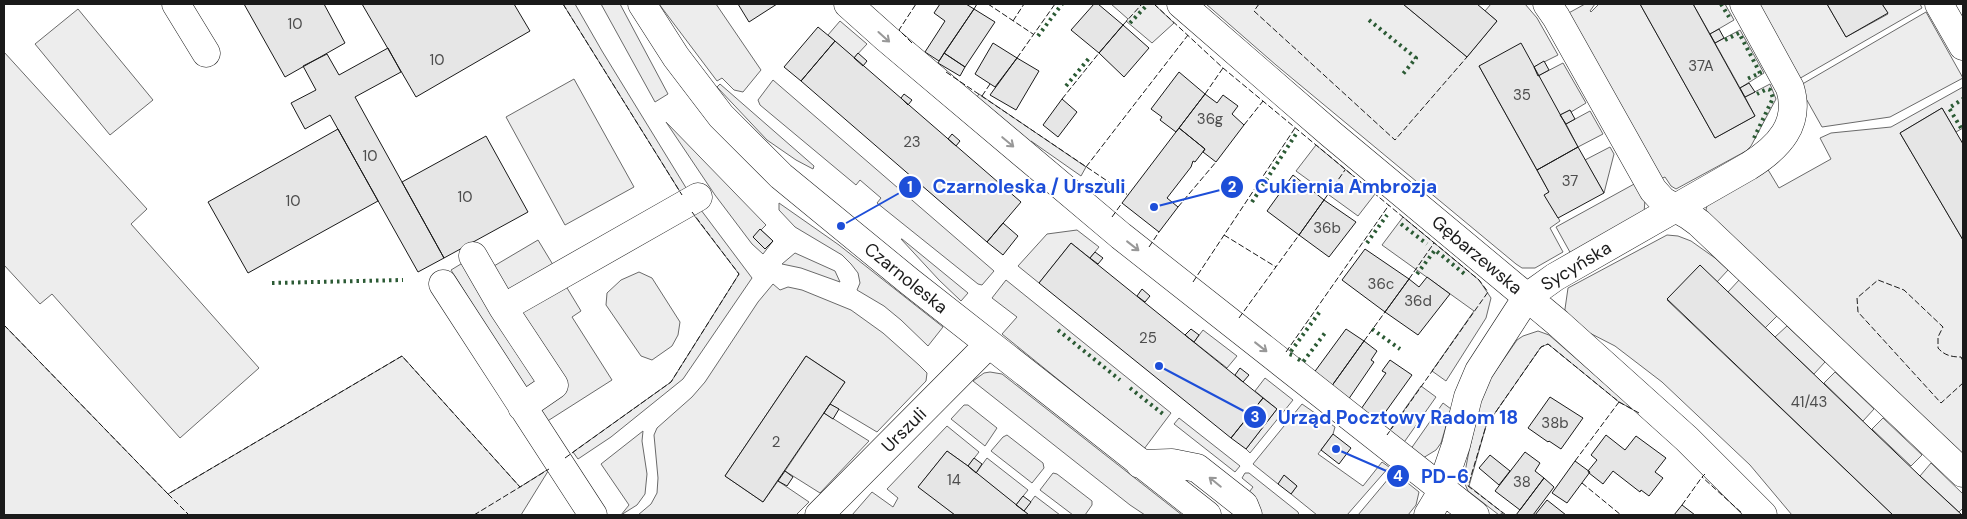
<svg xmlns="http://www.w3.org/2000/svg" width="1967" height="519" viewBox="0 0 1967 519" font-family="'DM Sans',sans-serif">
	<rect width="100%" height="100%" fill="#fff"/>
	<path fill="#ededed" stroke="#6a6a6a" d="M563 4H575L602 51 688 191 682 195Z
		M601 4H620L668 94 655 102Z
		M659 4H716L761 70 743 92 734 90 722 78 717 81Z
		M1111 4H1154L1174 23 1152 43 1126 21 1128 19Z
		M1206 4H1403L1467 57 1497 21 1485 11 1491 4H1525L1537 18 1558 55 1534 67 1479 66 1549 192 1545 195 1560 221 1550 228 1563 252 1535 268H1522L1516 264 1276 65Z
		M1585 4H1595L1590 11 1591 12 1599 4H1640L1715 138 1755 116 1745 97 1770 84 1776 99 1751 146 1746 151 1676 189 1671 186 1665 177 1658 180 1565 15Z
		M1693 4H1725L1734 20 1710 34Z
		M1754 4H1827L1846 37 1888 14 1882 4H1920L1922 8 1797 80Z
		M78 9 153 100 110 135 35 44Z
		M1926 12 1963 78 1890 117 1822 127 1799 86Z
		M840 21 867 44 854 58 828 35Z
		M1740 30 1764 73 1740 88 1715 43Z
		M4 52 147 209 131 224 259 368 180 438 52 294 40 304 4 265Z
		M1563 63 1586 103 1571 112 1570 110 1560 115 1538 76Z
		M574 79 634 187 565 225 506 117Z
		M773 80 994 271 982 285 978 284 877 203 881 198 860 180 856 185 760 105 758 100Z
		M720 84 814 166 813 169 796 160 767 140 717 87Z
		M1963 87V128L1956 132 1942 108 1900 133 1963 240V460L1707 215 1706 210 1707 205 1767 168 1779 188 1831 159 1820 138 1831 133 1891 127Z
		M979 94 1086 167 1081 176 1031 141 1027 146 974 101Z
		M1590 111 1603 134 1578 147 1566 124Z
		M666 122 766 225 761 230 773 241 763 254 752 244 715 195Z
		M1316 145 1375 194 1358 216 1296 171Z
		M1610 147 1614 154 1604 193 1585 160Z
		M1636 183 1645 199 1644 214 1571 254 1556 227Z
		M779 203 839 245 943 327 928 346 901 320 884 306 857 290 860 283 858 273 851 264 842 255 795 227 779 210Z
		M701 210 752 278 683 379 611 437 578 459 573 452 671 382 739 274 693 214Z
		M1403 217 1479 280 1491 298 1486 318 1446 381 1432 371 1474 311 1382 245Z
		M1077 230 1099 247 1090 258 1071 243 1039 283 1018 266 1047 234Z
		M1667 235 1678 236 1691 241 1715 258 1728 270 1717 282 1667 300 1893 515H1792L1750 465 1662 382 1615 346 1578 327 1564 316 1568 288Z
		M901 239H902L968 293 961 301 939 280Z
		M538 240 581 311 572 317 612 380 546 422 451 270 484 250 494 266Z
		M795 253 835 271 840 282 801 268 782 264Z
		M639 272 652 278 680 322 678 335 672 346 652 360 641 356 606 305 607 293 621 280Z
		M1006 280 1171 413 1144 449 1002 334 1017 317 992 298Z
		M1739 280 1777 316 1765 328 1728 292Z
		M773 284 780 290 788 287 802 290 851 310 883 333 919 365 927 373 926 381 877 432 830 404 845 382 806 356 725 476 763 502 778 481 809 502 796 515H638L651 504 657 493 658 478 654 435 657 428 692 397 705 382 758 302Z
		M4 325 168 494 402 356 520 487 550 468 521 515H4Z
		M1787 326 1825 362 1814 374 1775 337Z
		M1203 330 1237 356 1227 368 1194 342Z
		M1538 331 1549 335 1556 341 1636 411 1619 402 1548 344 1541 347 1486 426 1469 486 1503 513 1499 515 1468 491 1465 484V472L1469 451 1483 389 1517 340 1523 336Z
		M990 372 1002 374 1182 515H1145L1130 505 973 381 984 373Z
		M1835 372 1874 409 1863 421 1824 383Z
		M1265 378 1293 400 1250 453 1246 449 1277 409 1255 391Z
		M1421 386 1436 397 1400 448 1385 437Z
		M1443 403 1451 409 1441 443 1436 450 1423 458 1408 453Z
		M1302 404 1335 427 1333 434 1318 454 1363 486 1382 462 1389 467 1347 515H1317L1291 494 1297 486 1285 476 1278 484 1253 464Z
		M964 405H968L997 428 985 446 951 419Z
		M824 413 869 441 820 493 785 471Z
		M1179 418 1240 466 1235 472 1174 424Z
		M1883 418 1922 455 1911 466 1872 429Z
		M947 426 979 452 968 466 947 451 919 486 955 515H852L872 492 893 507 898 498 887 489Z
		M643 431 642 441 647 474 645 494 637 505 621 515 629 505 601 464Z
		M1007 435 1043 463 1044 468 1032 483 991 451 1003 437Z
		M987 458 1028 490 1016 505 976 473Z
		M1931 463 1963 494V508L1959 512 1920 476Z
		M1394 472 1419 492 1416 505 1408 515H1358Z
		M1053 473 1057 474 1092 501V505L1085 515H1073L1040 490Z
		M1245 473H1249L1298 512 1299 515H1258L1247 495 1253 487 1242 478Z
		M1035 496 1060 515H1029L1024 511Z"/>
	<path fill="#e6e6e6" stroke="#1a1a1a" d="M244 4H324L345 43 285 77Z
		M362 4H514L530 31 416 97Z
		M738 4H777L749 22Z
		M940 4H966L974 9 939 61 925 52 945 21 934 13Z
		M1094 4H1098L1123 25 1099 53 1071 30Z
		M1403 4H1477L1497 21 1467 57Z
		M1640 4H1693L1755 116 1715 138Z
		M1827 4H1882L1888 13 1846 37Z
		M974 9 995 22 965 67 944 53Z
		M1123 25 1149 48 1124 77 1099 53Z
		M818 27 835 41 801 81 784 67Z
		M1719 29 1724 38 1715 43 1710 34Z
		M835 41 1021 202 987 242 801 81Z
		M993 43 1017 58 995 87 975 74Z
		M1521 43 1578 147 1537 170 1479 66Z
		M388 48 401 72 355 97 444 258 418 272 330 115 305 129 291 103 316 90 303 66 327 54 339 75Z
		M858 53 867 61 863 66 854 58Z
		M944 53 965 67 960 76 938 63Z
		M1017 58 1039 71 1016 110 990 95Z
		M1544 61 1549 70 1538 76 1534 67Z
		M1179 72 1205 94 1176 132 1160 120 1162 117 1151 109Z
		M1749 83 1755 92 1745 97 1740 88Z
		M904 94 912 100 908 105 901 98Z
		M1205 94 1217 103 1223 95 1238 106 1232 114 1244 125 1216 162 1203 152 1205 149 1179 128Z
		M1062 99 1077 112 1058 137 1043 125Z
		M1942 108 1963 144V240L1900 133Z
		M1570 110 1575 119 1566 124 1560 115Z
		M1179 128 1205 149 1195 162 1193 161 1191 167 1167 198 1178 207 1159 232 1122 203Z
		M338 129 378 201 248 273 208 202Z
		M952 134 960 141 956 146 948 139Z
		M486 136 528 212 444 258 402 182Z
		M1578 147 1604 193 1558 218 1544 195 1549 192 1537 170Z
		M1293 175 1324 200 1299 235 1267 211Z
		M1324 200 1356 222 1329 257 1299 235Z
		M1003 223 1018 236 1003 255 987 242Z
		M760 229 773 241 765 249 753 237Z
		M1071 243 1263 398 1231 438 1039 283Z
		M1365 249 1409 279 1385 312 1342 280Z
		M1095 252 1103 258 1098 264 1090 258Z
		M1700 265 1920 476 1962 515H1893L1667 299Z
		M1427 277 1450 294 1418 335 1385 312 1409 279 1419 287Z
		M1142 289 1150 296 1145 302 1137 296Z
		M1191 329 1199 335 1194 342 1185 335Z
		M1346 329 1364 341 1331 387 1313 374Z
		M1364 341 1377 351 1371 360 1374 362 1348 400 1331 387Z
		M806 356 845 382 763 502 725 476Z
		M1390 360 1412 375 1379 421 1361 409 1386 373 1382 371Z
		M1240 368 1249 375 1243 382 1235 375Z
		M1550 397 1583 418 1561 449 1549 441 1548 442 1528 428Z
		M1263 398 1277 409 1246 449 1231 438Z
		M830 404 839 409 833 419 824 413Z
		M1333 434 1351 448 1339 464 1321 450Z
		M1606 435 1625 450 1636 436 1666 458 1655 472 1663 478 1649 496 1641 490 1640 492 1613 471 1603 484 1589 473 1588 471 1597 460 1591 455Z
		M947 451 968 466 1029 515H955L918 487Z
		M1525 452 1540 463 1535 471 1544 478 1520 510 1495 491Z
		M1490 455 1510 471 1499 485 1479 468Z
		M974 458 982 464 976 473 968 466Z
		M1575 461 1590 472 1567 503 1552 493Z
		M785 471 793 477 787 486 778 481Z
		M1284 475 1297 486 1291 494 1278 484Z
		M1544 478 1554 487 1533 515H1516Z
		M1023 496 1031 502 1024 511 1016 505Z
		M1547 500 1566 515H1535Z
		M1682 505 1695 515H1674Z"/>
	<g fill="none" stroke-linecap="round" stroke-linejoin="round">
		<g stroke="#1a1a1a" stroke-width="29">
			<path id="minor" d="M176 4 206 53
				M642 4 676 57 721 116 781 176 909 281 1207 515
				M848 4 886 38 1121 236 1475 515
				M1181 4 1331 134 1558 323 1687 439 1763 515
				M1547 4 1556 17 1653 190 1663 201 1688 215 1699 223 1963 473
				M1939 4 1963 46
				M473 256 503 308 698 197
				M443 284 593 515
				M503 308 554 385 522 407
				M1140 464 1172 463 1197 468 1244 505 1248 515
				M819 515 989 344
				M1428 515 1437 500 1441 489 1456 445 1468 397 1479 371 1527 297 1555 277 1749 166C1779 147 1801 124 1790 88L1744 4"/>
		</g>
		<use href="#minor" stroke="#fff" stroke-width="28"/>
		<path stroke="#2b5a34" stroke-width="4" stroke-dasharray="2.5 4" stroke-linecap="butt" d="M1721 4 1729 17
			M1369 20 1416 58 1403 74
			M1130 23 1147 5
			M1038 36 1062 4
			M1725 40 1739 33 1760 73 1747 79
			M1066 86 1090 57
			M1961 128 1949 108 1963 99
			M1754 138 1773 98 1770 90 1767 89 1757 94
			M1252 202 1296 134
			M1401 224 1427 244
			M1367 243 1387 215
			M1417 274 1435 250 1467 276
			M272 283 403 280
			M1372 329 1400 349
			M1058 330 1120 380
			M1292 355 1289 354 1321 310
			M1298 359 1303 362 1325 333
			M1130 388 1163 414"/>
		<path stroke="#1a1a1a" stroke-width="1" stroke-dasharray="6 2.5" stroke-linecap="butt" d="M563 4 682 195
			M988 4 1033 34
			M1154 4 1223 68 1479 280 1488 292 1387 435
			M1259 4 1254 11 1395 140 1467 57
			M974 9 977 4
			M1013 21 1024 4
			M1123 25 1142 4
			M912 43 899 30 916 4
			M1017 58 1055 4
			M946 72 1128 195
			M1205 94 1223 68
			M982 96 990 84
			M1062 99 1099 53
			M1244 125 1263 101
			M1086 167 1188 35
			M1324 200 1345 170
			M1178 207 1216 162
			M1112 217 1122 203
			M1224 235 1276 267
			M1149 247 1159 232
			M1409 279 1434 243
			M1193 282 1295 128
			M1239 318 1299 235
			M4 325 168 494 402 356 520 487 549 469
			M1364 341 1385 312
			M1286 352 1389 205
			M1963 361 1961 357C1951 357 1944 355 1938 348V337L1943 327 1904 290 1878 280 1857 298 1858 312 1941 403 1963 383
			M565 458 671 382 739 274 692 212
			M1575 461 1619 402
			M1705 474 1702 477 1743 514
			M1582 483 1621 515
			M168 494 189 515
			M1682 505 1702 477
			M474 515 520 487
			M1506 515 1468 486 1486 426 1541 347 1548 344 1619 402 1639 413"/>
	</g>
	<defs><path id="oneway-shaft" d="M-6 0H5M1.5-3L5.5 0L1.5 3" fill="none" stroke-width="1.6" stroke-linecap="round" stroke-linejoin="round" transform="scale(1.25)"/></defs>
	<g stroke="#989898">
		<use href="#oneway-shaft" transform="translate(884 37) rotate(42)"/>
		<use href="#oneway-shaft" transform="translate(1008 142) rotate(40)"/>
		<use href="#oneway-shaft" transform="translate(1133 246) rotate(38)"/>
		<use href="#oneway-shaft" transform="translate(1261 347) rotate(38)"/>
		<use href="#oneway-shaft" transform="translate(1215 482) rotate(-141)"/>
	</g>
	<g text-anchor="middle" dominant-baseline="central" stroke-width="4" stroke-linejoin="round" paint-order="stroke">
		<g font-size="15" fill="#4d4d4d">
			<text x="295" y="24">10</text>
			<text x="437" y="60">10</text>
			<text x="1701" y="66">37A</text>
			<text x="1522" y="95">35</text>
			<text x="1210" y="119">36g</text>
			<text x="912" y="142">23</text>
			<text x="370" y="156">10</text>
			<text x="1570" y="181">37</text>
			<text x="465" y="197">10</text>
			<text x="293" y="201">10</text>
			<text x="1327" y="228">36b</text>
			<text x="1381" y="284">36c</text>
			<text x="1418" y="301">36d</text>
			<text x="1148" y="338">25</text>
			<text x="1809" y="402">41/43</text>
			<text x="1555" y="423">38b</text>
			<text x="776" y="442">2</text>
			<text x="954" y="480">14</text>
			<text x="1522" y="482">38</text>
		</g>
		<g font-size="18" fill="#1a1a1a" stroke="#fff">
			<text transform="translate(1477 255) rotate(40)">Gębarzewska</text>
			<text transform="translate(1576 266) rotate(-31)">Sycyńska</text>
			<text transform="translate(906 278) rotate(39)">Czarnoleska</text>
			<text transform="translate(904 430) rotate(-45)">Urszuli</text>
		</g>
	</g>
	<path fill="none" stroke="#1d4ed8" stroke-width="2" d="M841 226L910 187M1154 207L1232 187M1159 366L1255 417M1336 449L1398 476"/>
	<g fill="#1d4ed8" stroke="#fff" stroke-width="2">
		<circle cx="841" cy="226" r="5"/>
		<circle cx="1154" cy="207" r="5"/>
		<circle cx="1159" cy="366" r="5"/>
		<circle cx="1336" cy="449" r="5"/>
		<circle cx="910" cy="187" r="12"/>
		<circle cx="1232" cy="187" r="12"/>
		<circle cx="1255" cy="417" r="12"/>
		<circle cx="1398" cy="476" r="12"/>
	</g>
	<g font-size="15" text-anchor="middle" font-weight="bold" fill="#fff">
		<text x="910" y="192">1</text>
		<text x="1232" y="192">2</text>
		<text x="1255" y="422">3</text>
		<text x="1398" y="481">4</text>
	</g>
	<g font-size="19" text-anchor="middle" font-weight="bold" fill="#1d4ed8" stroke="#fff" stroke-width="4" stroke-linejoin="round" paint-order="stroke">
		<text x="1029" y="193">Czarnoleska / Urszuli</text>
		<text x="1346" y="193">Cukiernia Ambrozja</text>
		<text x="1398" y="424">Urząd Pocztowy Radom 18</text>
		<text x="1445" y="483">PD-6</text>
	</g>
	<rect width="1967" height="519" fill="none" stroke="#1a1a1a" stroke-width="10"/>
</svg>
